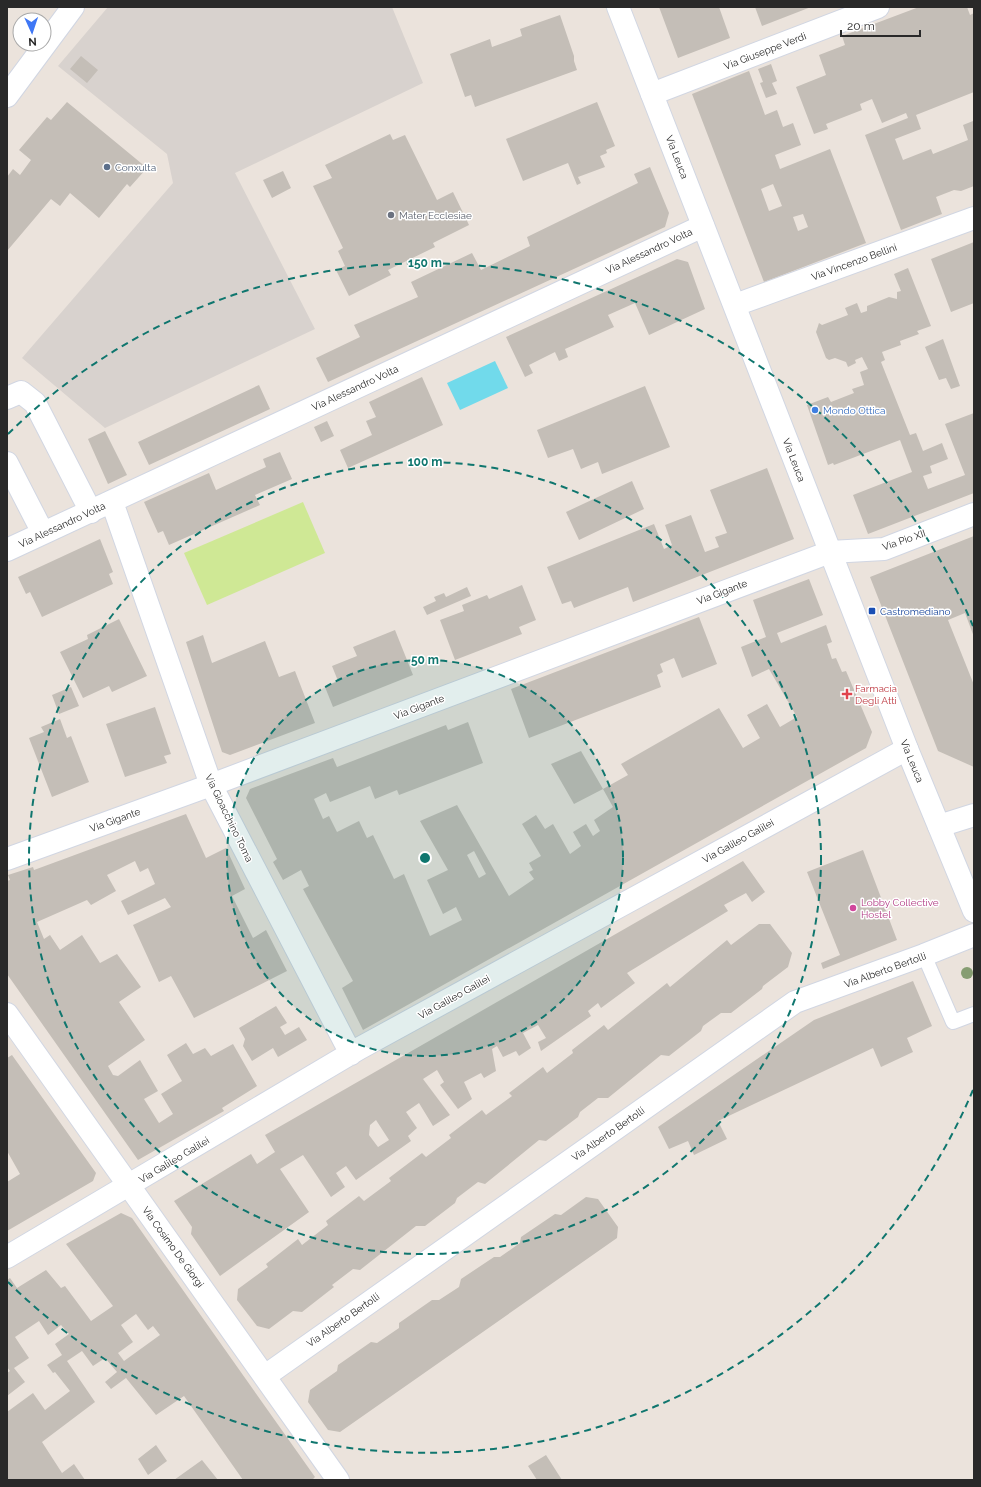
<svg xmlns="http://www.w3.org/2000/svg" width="981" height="1487" viewBox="0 0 981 1487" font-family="Raleway,sans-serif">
	<rect width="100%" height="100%" fill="#ebe3dc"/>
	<path fill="#cfe895" d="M303 502 325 553 207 605 184 553Z"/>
	<path fill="#d8d2ce" d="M108 7H392L423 83 235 173 315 329 105 428 22 358 173 183 167 154 58 66Z"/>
	<path fill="#71daeb" d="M495 361 508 388 460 410 447 383Z"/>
	<path fill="#c4beb7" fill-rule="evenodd" d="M659 7H719L730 38 678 58Z
		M755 7H811L762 26Z
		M919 7H967L970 15 974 13V92L916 115 921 129 895 139 903 160 931 149 933 154 968 140 963 125 973 121 974 186 961 191 954 190 936 197 942 214 901 230 865 135 908 118 906 113 882 123 872 99 860 104 862 110 826 124 828 129 814 134 796 87 826 75 819 55 845 45 842 36Z
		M560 15 574 56V61L577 70 475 107 471 95 465 97 450 54 490 39 492 47 522 36 520 29Z
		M81 56 98 70 87 83 70 69Z
		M771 64 777 81 772 83 777 94 766 98 760 83 763 82 758 69Z
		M749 71 765 115 777 110 783 127 793 123 801 145 775 155 780 169 830 149 866 243 764 282 692 94ZM773 184 782 206 769 211 761 189ZM803 214 808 227 798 231 793 217Z
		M67 102 147 168 130 187 127 184 99 218 70 193 60 206 51 199 7 251V177L13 169 20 175 31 160 19 150 47 117 51 120Z
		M597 102 615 146 606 150 607 153 600 156 605 167 578 177 581 183 577 185 568 163 523 181 506 139Z
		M390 134 393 140 405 135 437 200 453 192 469 225 433 243 435 247 388 270 391 275 349 296 336 270 345 266 338 251 343 248 313 186 332 178 325 165Z
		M650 167 669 213 665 227 328 382 316 358 360 337 354 325 418 297 411 282 472 253 481 270 530 246 527 237 638 183 634 174Z
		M283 171 291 188 272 198 263 180Z
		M974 242V303L951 312 931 259Z
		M677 259 688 262 705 309 649 335 635 303 608 315 614 327 565 349 568 357 559 361 555 352 529 365 533 373 525 377 506 337Z
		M908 268 931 326 917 331 919 334 900 341 901 345 882 352 885 360 881 362 910 435 916 433 923 451 942 443 948 459 930 466 932 473 923 476 928 489 965 475 945 424 974 413V493L868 534 853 495 912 472 900 440 834 465 833 463 828 465 807 405 828 397 831 402 854 393 852 389 864 385 860 372 868 369 862 357 855 360 856 363 848 367 846 362 835 358 829 360 826 358 816 332 819 323 822 325 848 315 845 308 857 303 861 313 867 311V306L889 297 897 299V292L901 291 894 274Z
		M943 339 960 386 951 389 946 378 939 380 925 347Z
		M422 377 443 425 348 468 340 450 372 435 366 421 376 417 369 402Z
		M259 385 270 409 149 465 138 442Z
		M645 386 670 447 602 474 598 462 581 469 573 449 548 458 537 430Z
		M327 421 334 436 321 442 314 427Z
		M105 431 127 475 108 484 88 439Z
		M280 452 292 479 255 495 260 505 169 545 163 531 158 533 144 502 209 473 216 490 266 467 263 459Z
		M767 468 794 539 633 602 628 587 574 608 571 601 562 604 547 567 654 524 664 549 672 545 665 525 691 515 705 552 719 547 715 537 727 533 710 490Z
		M632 481 644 509 579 540 566 512Z
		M974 536V637L965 613 948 620 974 685V767L938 751 870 577Z
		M100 539 113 572 109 574 113 584 42 617 30 592 26 594 18 577Z
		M809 579 823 615 777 633 781 643 826 625 832 642 827 644 832 659 836 658 842 672 846 671 872 732 866 748 363 1030 342 988 353 981 303 889 309 886 301 870 283 880 273 862 277 859 246 798 250 789 333 758 337 767 446 725 448 730 468 722 483 763 399 795 397 790 375 799 370 786 330 802 326 793 314 799 323 819 329 816 337 832 359 821 367 838 373 835 394 879 404 874 430 936 462 920 456 907 443 914 427 880 448 870 420 821 457 805 509 896 534 879 529 872 533 870 529 863 541 856 522 824 536 815 545 829 553 824 570 854 581 846 573 832 586 824 593 836 600 831 594 820 613 807 603 789 628 775 621 764 719 708 743 748 760 738 747 715 767 704 780 727 797 717 769 669 752 677 741 647 766 637 753 600ZM474 851 486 874 479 878 467 855Z
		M522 585 536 620 519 627 522 634 455 660 440 620 464 611 462 605 487 595 489 599Z
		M467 587 471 596 427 615 423 607 436 601 434 597 444 593 446 597Z
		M699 617 717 664 682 678 674 658 660 664 663 672 657 675 661 687 529 738 511 689Z
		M119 619 147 676 112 692 109 686 83 698 60 652 88 639 87 635Z
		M395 630 413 675 333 707 325 687 338 681 332 666 357 656 353 647Z
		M203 635 212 663 265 641 279 677 295 671 315 723 230 755 222 752 186 642Z
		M71 687 79 706 59 714 52 695Z
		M155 707 171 754 164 756 167 763 125 777 106 724Z
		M60 719 67 738 71 736 89 782 52 797 29 738 44 732 41 727Z
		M581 751 603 789 574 804 551 764Z
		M186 814 206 858 226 848 245 889 232 896 253 938 266 930 287 971 194 1018 171 976 159 982 133 925 171 907 165 898 128 915 121 901 155 884 148 868 140 872 135 861 107 875 116 891 91 905 87 900 37 922 44 939 50 935 60 950 82 935 100 963 117 954 141 987 119 1002 145 1040 108 1066 113 1075 118 1076 140 1060 158 1091 144 1099 159 1123 173 1114 161 1094 182 1081 167 1055 186 1043 193 1054 205 1048 211 1056 233 1044 257 1086 222 1108 224 1111 138 1160 7 974V881L10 880 8 875 33 867 34 870Z
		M863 850 897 940 823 969 821 963 840 955 807 872Z
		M743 861 765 892 752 902 746 893 724 905 728 911 627 973 635 983 601 1008 598 1003 588 1011 591 1016 541 1051 538 1042 546 1038 538 1025 523 1033 531 1048 519 1056 516 1051 503 1057 497 1046 492 1049 496 1071 484 1078 481 1073 464 1082 472 1099 458 1109 440 1085 444 1082 437 1070 423 1079 450 1115 433 1126 419 1103 406 1112 417 1128 408 1136 411 1141 356 1180 346 1166 336 1173 345 1187 331 1197 303 1155 280 1169 309 1212 220 1276 191 1234 192 1227 174 1201 251 1154 257 1164 275 1152 265 1135ZM376 1120 389 1140 378 1147 369 1135 370 1125Z
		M759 924H770L792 953 788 967 763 986 762 989 731 1013H721L703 1026 701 1031 669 1056 661 1055 608 1098H598L580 1112 578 1117 546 1141 539 1140 485 1184 478 1182 457 1198 455 1203 425 1226H416L360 1270 353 1269 332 1285 334 1287 302 1312 293 1311 269 1329 257 1326 237 1300 238 1289 268 1267 266 1264 298 1239 302 1245 328 1225 326 1221 359 1196 364 1201 391 1181 389 1178 422 1153 426 1157 451 1138 449 1135 482 1110 486 1115 512 1096 509 1093 543 1067 547 1073 573 1053 572 1050 604 1025 608 1030 667 983 670 987 727 940 731 945Z
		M913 981 932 1026 907 1038 913 1052 881 1067 873 1048 718 1121 727 1139 694 1155 688 1141 669 1149 658 1127 814 1020Z
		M276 1006 287 1023 280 1027 285 1035 299 1027 307 1040 278 1057 273 1048 252 1061 243 1046 245 1039 239 1028Z
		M12 1055 96 1173 93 1181 7 1231V1182L20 1174 7 1151V1058Z
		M586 1197 598 1199 618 1227 617 1238 340 1432 328 1430 308 1402 310 1390 337 1371 338 1365 371 1342 377 1343 399 1328V1323L432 1300H439L459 1287 461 1279 494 1257H500L520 1243 521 1237 555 1214 561 1215Z
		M121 1213 132 1218 315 1477 312 1480H243L184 1396 156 1415 126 1378 111 1389 105 1382 117 1372 105 1358 93 1366 82 1351 67 1361 95 1402 42 1442 62 1473 74 1464 85 1480H7V1412L33 1393 45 1410 70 1391 55 1372 53 1373 47 1365 62 1355 55 1344 69 1334 61 1325 48 1335 39 1321 15 1337 29 1358 14 1368 25 1382 7 1396V1373L10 1371 7 1367V1280L10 1278 17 1288 46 1270 61 1288 65 1286 91 1321 113 1306 66 1244ZM136 1314 148 1330 153 1326 160 1335 124 1361 118 1353 133 1342 121 1325Z
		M156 1445 167 1461 148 1475 138 1459Z
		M546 1455 562 1480H537L528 1466Z
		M202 1460 218 1480H174Z"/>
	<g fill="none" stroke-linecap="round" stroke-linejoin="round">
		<g stroke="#d1d6e2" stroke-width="16">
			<path id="service" d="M924 955 953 1022 974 1014"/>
		</g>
		<g stroke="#d1d6e2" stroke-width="24">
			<path id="minor" d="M652 94 878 7
				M7 96 73 7
				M735 305 974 218
				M7 398 21 392 35 403 91 512
				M7 463 43 533
				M112 502 211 785 351 1054
				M7 550 703 226
				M939 826 974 815
				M7 859 211 785 830 552 884 549 974 514
				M7 1014 338 1480
				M7 1257 360 1048 907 749
				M265 1376 795 1002 924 955 974 935"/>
		</g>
		<g stroke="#d1d6e2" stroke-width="24">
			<path id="secondary" d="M618 7 907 749 974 911"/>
		</g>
		<use href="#service" stroke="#fff" stroke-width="14"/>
		<use href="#minor" stroke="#fff" stroke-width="22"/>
		<use href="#secondary" stroke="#fff" stroke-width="22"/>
	</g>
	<circle fill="#869d72" cx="967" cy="973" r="6"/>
	<circle cx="425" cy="858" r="198" fill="#0f766e" fill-opacity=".12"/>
	<g fill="none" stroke="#0f766e" stroke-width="2" stroke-dasharray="7 5">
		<circle cx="425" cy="858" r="198"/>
		<circle cx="425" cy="858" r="396"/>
		<path d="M973 1090A595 595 0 0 1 8 1282M8 434A595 595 0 0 1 973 626"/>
	</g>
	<circle fill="#5c6f8a" stroke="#fff" stroke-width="1.5" cx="107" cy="167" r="4"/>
	<circle fill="#6b7280" stroke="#fff" stroke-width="1.5" cx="391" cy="215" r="4"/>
	<circle fill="#3f7fe0" stroke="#fff" stroke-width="1.5" cx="815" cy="410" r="4"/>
	<rect fill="#1a4fb4" stroke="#fff" stroke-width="1.5" x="868" y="607" width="8" height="8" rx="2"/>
	<path fill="#e0444e" stroke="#fff" stroke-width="1.5" d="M845 688h4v4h4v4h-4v4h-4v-4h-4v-4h4z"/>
	<circle fill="#d1479c" stroke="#fff" stroke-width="1.5" cx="853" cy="908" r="4"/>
	<g text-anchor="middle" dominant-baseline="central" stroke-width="3" stroke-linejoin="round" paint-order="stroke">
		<g font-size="10" fill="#292929" stroke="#fff">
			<text transform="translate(765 51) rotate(-21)">Via Giuseppe Verdi</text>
			<text transform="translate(677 157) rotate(69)">Via Leuca</text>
			<text transform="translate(649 251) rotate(-25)">Via Alessandro Volta</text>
			<text transform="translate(854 262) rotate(-20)">Via Vincenzo Bellini</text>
			<text transform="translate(355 388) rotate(-25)">Via Alessandro Volta</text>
			<text transform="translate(794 460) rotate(69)">Via Leuca</text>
			<text transform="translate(62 525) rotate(-25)">Via Alessandro Volta</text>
			<text transform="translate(904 540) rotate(-19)">Via Pio XII</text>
			<text transform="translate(722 592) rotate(-21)">Via Gigante</text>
			<text transform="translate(419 707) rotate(-21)">Via Gigante</text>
			<text transform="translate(912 761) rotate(68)">Via Leuca</text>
			<text transform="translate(229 818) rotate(64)">Via Gioacchino Toma</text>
			<text transform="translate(115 820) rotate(-20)">Via Gigante</text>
			<text transform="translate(738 841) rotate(-29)">Via Galileo Galilei</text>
			<text transform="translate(885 970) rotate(-20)">Via Alberto Bertolli</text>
			<text transform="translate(454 997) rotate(-29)">Via Galileo Galilei</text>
			<text transform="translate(608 1134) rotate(-35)">Via Alberto Bertolli</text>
			<text transform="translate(174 1160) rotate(-31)">Via Galileo Galilei</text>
			<text transform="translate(173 1247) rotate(54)">Via Cosimo De Giorgi</text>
			<text transform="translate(343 1320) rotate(-35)">Via Alberto Bertolli</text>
		</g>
		<g font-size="10" fill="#4e5e75" stroke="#fff" text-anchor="start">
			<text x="115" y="167">Conxulta</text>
		</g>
		<g font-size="10" fill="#5b616d" stroke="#fff" text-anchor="start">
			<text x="399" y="215">Mater Ecclesiae</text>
		</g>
		<g font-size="10" fill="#366cbe" stroke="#fff" text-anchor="start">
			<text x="823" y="410">Mondo Ottica</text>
		</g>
		<g font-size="10" fill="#164399" stroke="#fff" text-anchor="start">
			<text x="880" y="611">Castromediano</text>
		</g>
		<g font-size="10" fill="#be3a42" stroke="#fff" text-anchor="start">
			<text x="855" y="688">Farmacia<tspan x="855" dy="12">Degli Atti</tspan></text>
		</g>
		<g font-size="10" fill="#b23c85" stroke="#fff" text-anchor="start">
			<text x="861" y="902">Lobby Collective<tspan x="861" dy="12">Hostel</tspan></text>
		</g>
	</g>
	<circle cx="425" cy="858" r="6" fill="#0f766e" stroke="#fff" stroke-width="2"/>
	<g font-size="12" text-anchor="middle" font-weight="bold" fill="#0f766e" stroke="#fff" stroke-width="3" stroke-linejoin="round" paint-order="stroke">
		<text x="425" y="267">150 m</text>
		<text x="425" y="466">100 m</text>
		<text x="425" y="664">50 m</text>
	</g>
	<rect width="981" height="1487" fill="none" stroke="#292929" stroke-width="16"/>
	<g transform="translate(32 32) rotate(177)"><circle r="19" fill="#ffffff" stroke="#a9a9a9"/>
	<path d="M0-3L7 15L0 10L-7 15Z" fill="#3f77f5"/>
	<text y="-6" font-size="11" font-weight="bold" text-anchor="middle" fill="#292929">N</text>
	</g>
	<path d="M841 30v6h79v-6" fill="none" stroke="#292929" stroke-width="2"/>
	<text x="847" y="30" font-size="12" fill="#292929" stroke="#ffffff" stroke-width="3" paint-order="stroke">20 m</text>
</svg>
